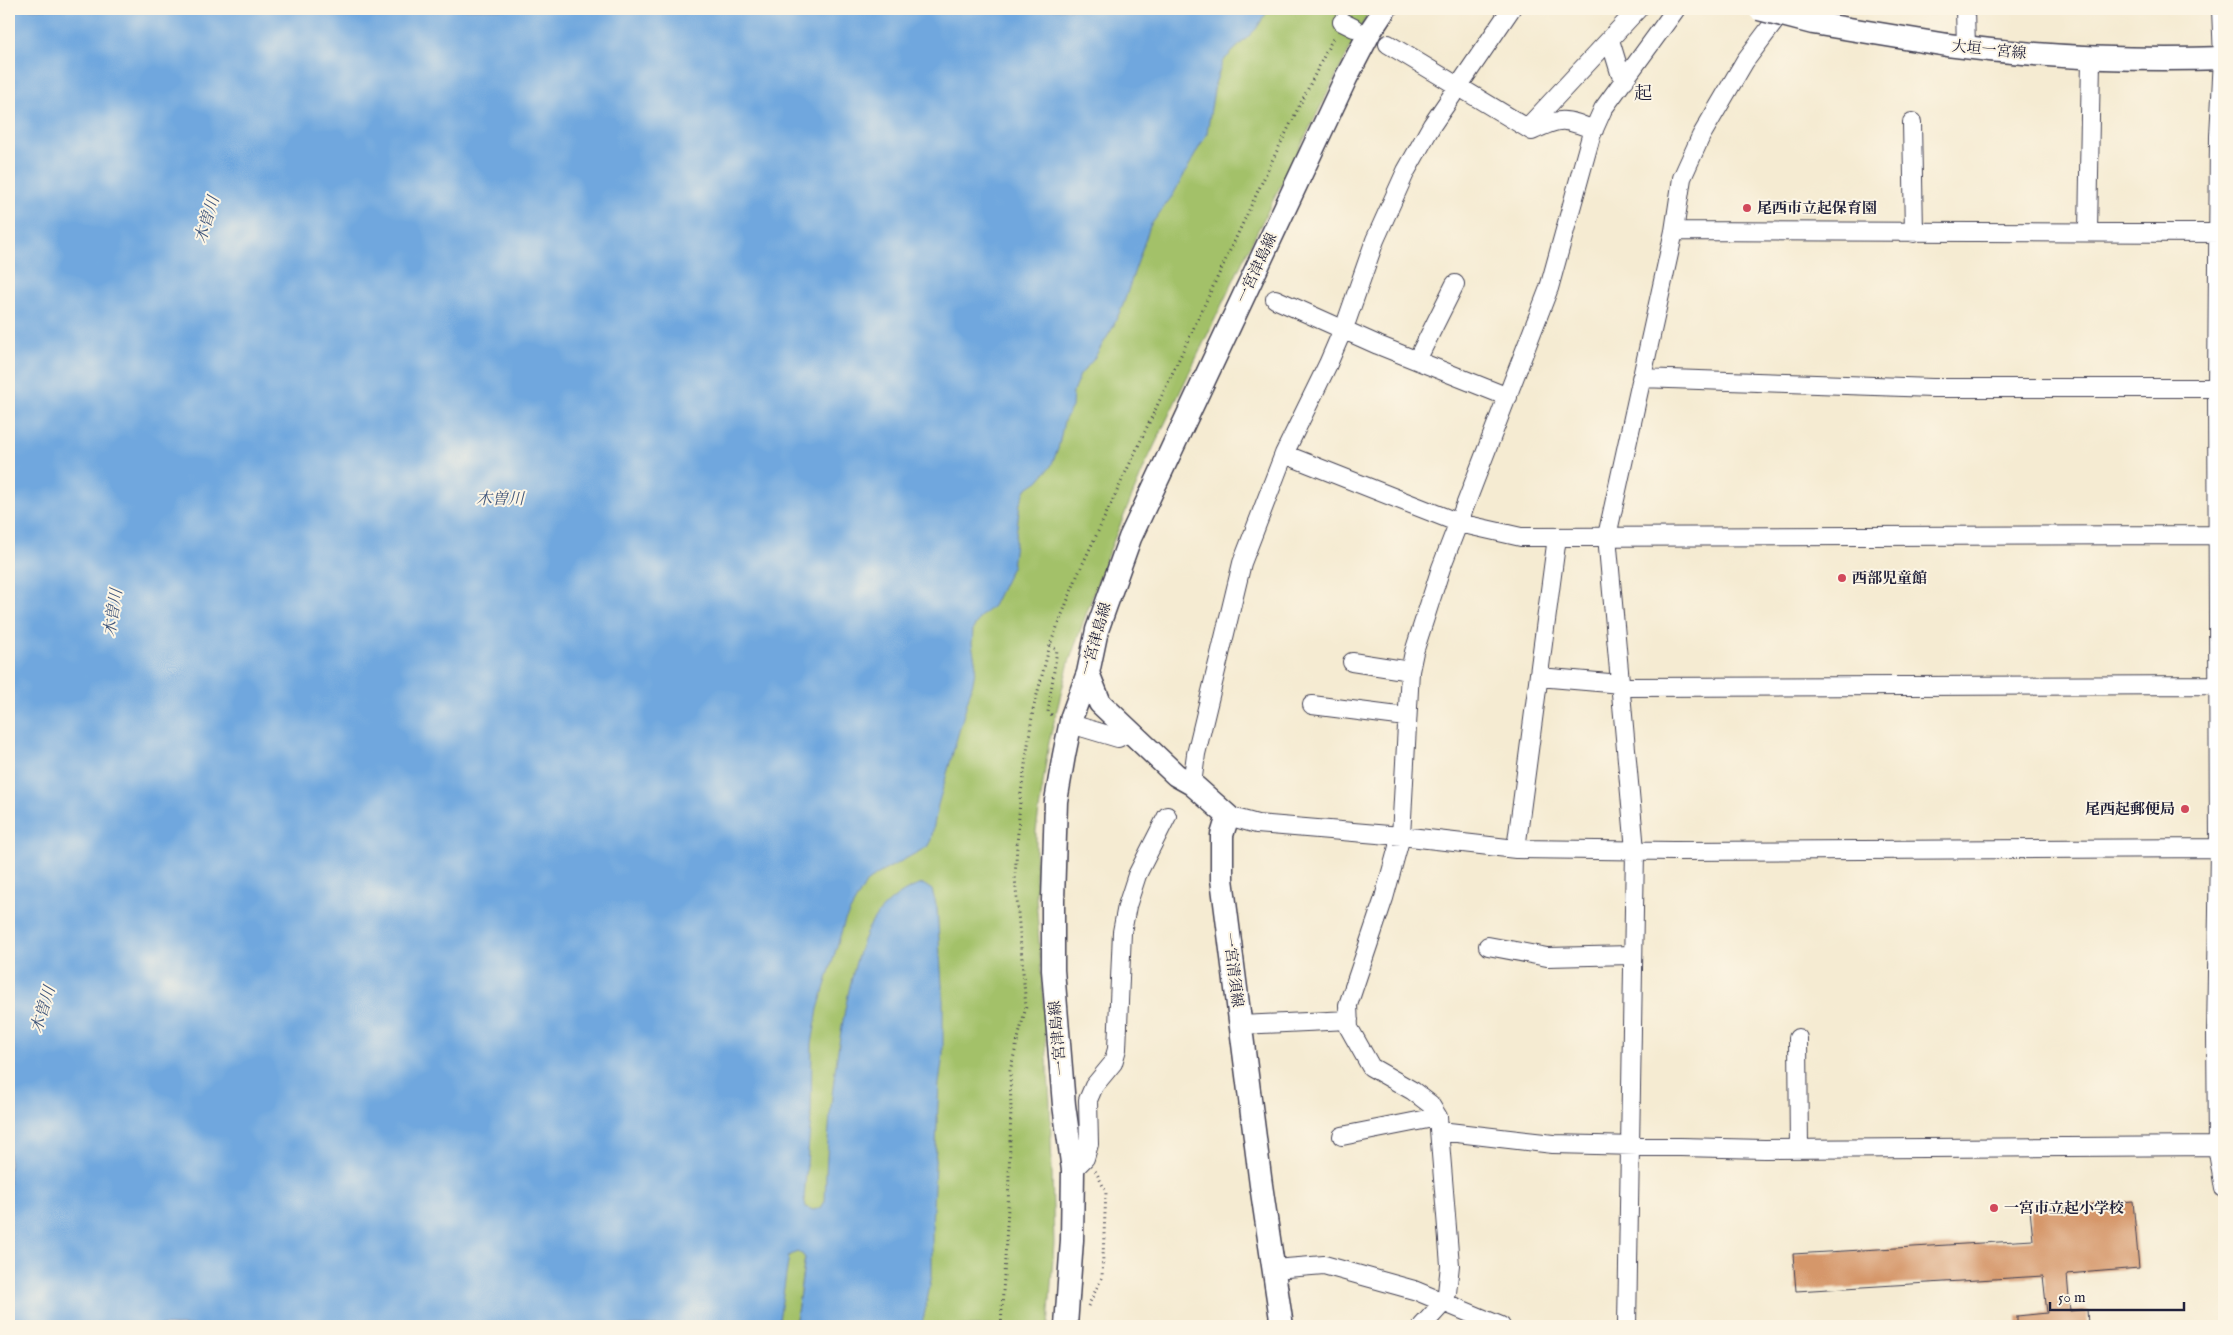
<svg xmlns="http://www.w3.org/2000/svg" width="2233" height="1335" viewBox="0 0 2233 1335" font-family="'IM FELL English','Noto Serif JP',serif">
	<rect width="100%" height="100%" fill="#fcf5e5"/>
	<filter id="ink" filterUnits="userSpaceOnUse"><feTurbulence type="fractalNoise" baseFrequency=".02" numOctaves="2"/><feDisplacementMap in="SourceGraphic" scale="10" xChannelSelector="R" yChannelSelector="G"/><feConvolveMatrix kernelMatrix="1 2 1 2 8 2 1 2 1" color-interpolation-filters="sRGB"/></filter>
	<filter id="wash" filterUnits="userSpaceOnUse"><feTurbulence type="fractalNoise" baseFrequency=".0096" numOctaves="4" result="noise"/><feDisplacementMap in="SourceGraphic" scale="20" xChannelSelector="R" yChannelSelector="G"/><feGaussianBlur stdDeviation="1.12" result="paint"/><feColorMatrix in="noise" values="0 0 0 0 0 0 0 0 0 0 0 0 0 0 0 0 0 1.4 0 .05"/><feComposite in="paint" operator="in"/></filter>
	<g filter="url(#wash)">
		<rect width="100%" height="100%" fill="#f5ebd2"/>
		<path fill="#a3c169" stroke="#627252" d="M1265 9H1372L1366 17 1248 250 1146 463 1106 559 1069 662 1049 742 1036 831V896L1050 1102 1054 1243 1048 1326H885L825 1212 811 1213 798 1202 794 1025 989 565 1199 89Z
			M797 1251 802 1253 805 1257 795 1326H767L775 1263Z"/>
		<path fill="#70a7de" stroke="#49648c" d="M9 9H1269L1256 29 1223 61 1215 84 1207 133 1173 195 1150 226 1123 305 1112 329 1093 360 1080 375 1073 392 1072 407 1064 421 1058 449 1051 466 1038 481 1026 489 1020 503 1012 567 993 606 980 617 973 629 972 644 976 666 973 682 938 805 931 840 927 847 878 874 866 883 845 920 818 1009 812 1044 811 1117 804 1198 806 1207 813 1210 821 1208 825 1201C827 1130 834 1059 849 990 855 966 861 935 877 915 889 901 905 888 923 884L932 890 937 908 943 1000V1055L939 1084 932 1227V1275L922 1326H795L805 1258 802 1254 797 1252 789 1256 778 1326H9Z"/>
		<g id="blocks">
			<path fill="#d5976b" d="M2133 1201 2139 1268 2067 1274 2070 1311 2087 1309 2088 1326H2017V1316L2047 1313 2043 1276 1796 1291 1793 1254 2033 1240 2030 1210Z"/>
		</g>
	</g>
	<g filter="url(#ink)">
		<use href="#blocks" fill-opacity="0" stroke="#424052" stroke-width="1"/>
		<g fill="none" stroke-linecap="round" stroke-linejoin="round">
			<g stroke="#424052" stroke-width="20">
				<path id="minor" d="M1965 9 1966 48
					M2221 9 2223 58 2219 136 2217 388 2219 848 2216 1034 2217 1146 2224 1189
					M1342 22 1354 28
					M1610 40 1620 73 1625 80
					M1388 44 1532 131C1561 117 1564 118 1594 130
					M1912 122 1914 233
					M1527 128 1638 9
					M1674 231 2224 233
					M2088 232 2091 59
					M1275 299 1378 345 1508 397
					M1417 360 1455 284
					M1641 378 1933 388H2217
					M1284 454 1459 523 1521 537 2224 535
					M1352 662 1410 671
					M1539 677 1621 684
					M1622 687 2219 685
					M1312 705 1406 717
					M1081 727 1118 738 1130 732
					M1192 784 1196 754 1242 563 1284 454 1328 364 1347 320 1375 240 1406 171 1432 125 1511 9
					M1228 816 1257 824 1401 836 1516 849 1674 851 2224 848
					M1516 849 1557 537
					M1488 946 1547 957 1632 955
					M1240 1025 1349 1020
					M1798 1038 1799 1149
					M1440 1131 1553 1144 1765 1149 2224 1146
					M1342 1136 1438 1117
					M1073 1170 1085 1158 1089 1144 1088 1100 1094 1086 1113 1063 1117 1049 1122 932 1127 906 1137 875 1167 816
					M1274 1269 1324 1265 1414 1290 1501 1326
					M1422 1326 1444 1302 1447 1293 1450 1265 1438 1117 1430 1104 1413 1091 1371 1067 1349 1028 1348 1005 1384 898 1401 836 1410 671 1414 652 1441 568 1549 288 1591 136 1603 109 1676 9
					M1627 1326 1635 850 1607 536 1674 231 1682 178 1701 136 1745 61 1784 9"/>
			</g>
			<g stroke="#424052" stroke-width="25">
				<path id="major" d="M1947 45C2039 57 2131 61 2224 58
					M1088 673 1100 703 1176 775 1192 784 1228 816 1222 835V879L1261 1185 1282 1326
					M1066 1326 1072 1240 1073 1170 1064 1105 1053 970V900L1056 801 1064 755 1072 716 1088 673 1097 630 1130 538 1346 78 1371 30 1385 9"/>
			</g>
			<path stroke="#424052" stroke-width="3" stroke-dasharray="1 4" stroke-linecap="butt" d="M1050 645 1057 650 1048 712 1052 715
				M1088 1306 1102 1277 1106 1192 1095 1170
				M1001 1326 1008 1208 1011 1109 1010 1071 1026 1007 1015 877 1020 800 1033 710 1050 645 1078 574 1273 159 1334 36"/>
			<use href="#minor" stroke="#fff" stroke-width="18"/>
			<use href="#major" stroke="#fff" stroke-width="22"/>
			<g stroke="#424052" stroke-width="25" stroke-linecap="butt">
				<path id="major-bridge" d="M1759 9 1813 23 1947 45"/>
			</g>
			<use href="#major-bridge" stroke="#fff" stroke-width="22"/>
		</g>
	</g>
	<g fill="#d1495b" stroke="#fcf5e5" stroke-width="2">
		<circle cx="1747" cy="208" r="5"/>
		<circle cx="1842" cy="578" r="5"/>
		<circle cx="2185" cy="809" r="5"/>
		<circle cx="1994" cy="1208" r="5"/>
	</g>
	<g text-anchor="middle" dominant-baseline="central" stroke-width="4" stroke-linejoin="round" paint-order="stroke">
		<g font-size="15" fill="#22223b" stroke="#fcf5e5">
			<text transform="translate(1989 50) rotate(6)">大垣一宮線</text>
			<text transform="translate(1257 268) rotate(-65)">一宮津島線</text>
			<text transform="translate(1096 639) rotate(-74)">一宮津島線</text>
			<text transform="translate(1233 970) rotate(83)">一宮清須線</text>
			<text transform="translate(1058 1038) rotate(-95)">一宮津島線</text>
		</g>
		<g font-size="15" font-weight="bold" fill="#22223b" stroke="#fcf5e5" text-anchor="start">
			<text x="1757" y="208">尾西市立起保育園</text>
			<text x="1852" y="578">西部児童館</text>
			<text x="2175" y="809" text-anchor="end">尾西起郵便局</text>
			<text x="2004" y="1208">一宮市立起小学校</text>
		</g>
		<g font-size="16" font-style="italic" fill="#41577c" stroke="#fcf5e5">
			<text transform="translate(208 220) rotate(-73)">木曽川</text>
			<text x="500" y="500">木曽川</text>
			<text transform="translate(114 613) rotate(-81)">木曽川</text>
			<text transform="translate(44 1010) rotate(-73)">木曽川</text>
		</g>
		<g font-size="18" fill="#22223b" stroke="#fcf5e5">
			<text x="1643" y="94">起</text>
		</g>
	</g>
	<rect width="2233" height="1335" fill="none" stroke="#fcf5e5" stroke-width="30"/>
	<path d="M2050 1302v8h134v-8" fill="none" stroke="#22223b" stroke-width="2.5"/>
	<text x="2058" y="1302" font-size="15" fill="#22223b" stroke="#fcf5e5" stroke-width="4" paint-order="stroke">50 m</text>
</svg>
